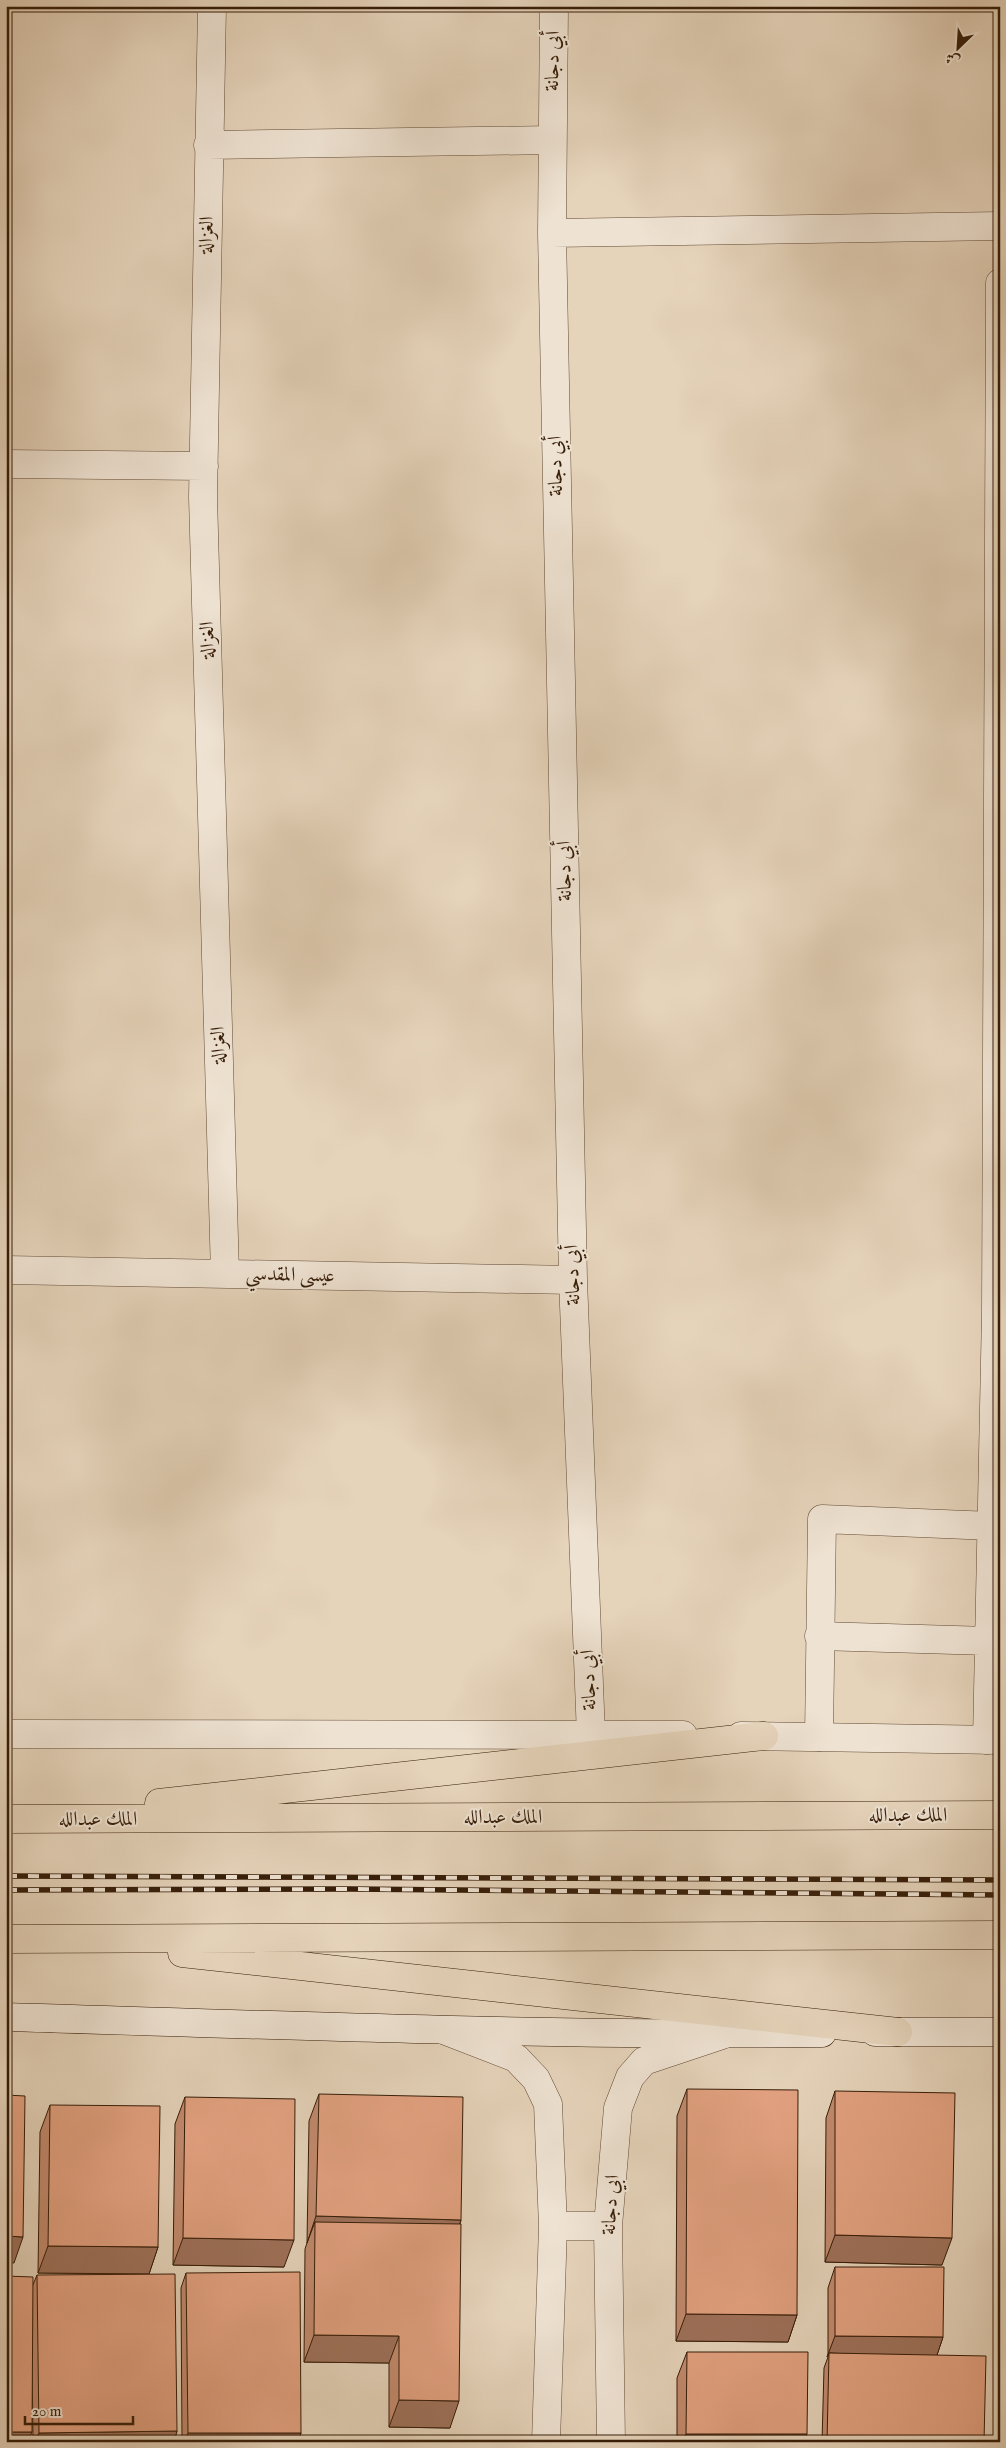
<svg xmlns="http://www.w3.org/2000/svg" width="1006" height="2448" viewBox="0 0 1006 2448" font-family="'IM FELL English',Amiri,serif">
	<rect width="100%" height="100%" fill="#e5d3ba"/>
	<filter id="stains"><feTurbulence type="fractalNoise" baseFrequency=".004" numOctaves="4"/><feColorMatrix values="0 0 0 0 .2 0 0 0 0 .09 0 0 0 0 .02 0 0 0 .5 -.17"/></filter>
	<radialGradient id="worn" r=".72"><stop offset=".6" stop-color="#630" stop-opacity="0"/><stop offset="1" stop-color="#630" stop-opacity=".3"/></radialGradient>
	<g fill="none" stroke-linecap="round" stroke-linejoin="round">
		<g stroke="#624a34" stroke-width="29">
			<path id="minor" d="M212 6 203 497 225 1274
				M554 6 552 233 573 1280 591 1735
				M208 145 552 140
				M552 233 1000 226
				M6 464 204 466
				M6 1270 573 1280
				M819 1636 989 1641
				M819 1737 822 1519 992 1526
				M987 1740 996 1313 1000 283
				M446 2031 516 2058 536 2079 548 2104 553 2226 546 2442
				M553 2226H608
				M611 2442 608 2226 618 2108 630 2077 644 2061 722 2035"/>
		</g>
		<g stroke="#624a34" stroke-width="29">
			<path id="tertiary" d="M6 1734 683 1735
				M741 1736 1000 1740"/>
		</g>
		<g stroke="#361d08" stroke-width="29">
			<path id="secondary" d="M6 2017C278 2025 550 2036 822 2033
				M875 2032H1000"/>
		</g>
		<g stroke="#361d08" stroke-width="29">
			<path id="trunk" d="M159 1803 764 1736
				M6 1819 1000 1815
				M6 1939 1000 1935
				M182 1953 898 2032"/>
		</g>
		<use href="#minor" stroke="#eee2d2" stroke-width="28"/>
		<use href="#tertiary" stroke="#eee2d2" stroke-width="28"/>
		<use href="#secondary" stroke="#eee2d2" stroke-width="28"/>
		<use href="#trunk" stroke="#e5d3ba" stroke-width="28"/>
		<g stroke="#361d08" stroke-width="5.5">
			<path id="rail" d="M6 1876 1000 1880
				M6 1890 350 1889 1000 1895"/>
		</g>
		<use href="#rail" stroke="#eee2d2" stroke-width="4" stroke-dasharray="11" stroke-linecap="butt"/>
	</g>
	<path fill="#c28a6e" stroke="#361d08" d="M687 2089 797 2315 788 2342 676 2341 677 2116Z
		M835 2091 942 2265 825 2262 826 2118Z
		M319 2094 461 2220 460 2224 450 2428 389 2427V2363L304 2362 305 2249 307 2243 309 2121Z
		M185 2097 284 2267 173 2265 175 2124Z
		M50 2105 158 2247 149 2274 38 2273 40 2132Z
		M835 2267 943 2337 937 2355 984 2442H822L824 2368 828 2357V2288Z
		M186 2273 301 2433 298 2442H182L181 2288Z
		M37 2275 177 2431 174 2442H33L32 2353V2287Z
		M687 2352 805 2442H677V2378Z"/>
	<path fill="#9e715a" stroke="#361d08" d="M316 2216 461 2220 452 2246 315 2222 307 2243Z
		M835 2235 952 2238 942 2265 825 2262Z
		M6 2236 23 2237 14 2263H6Z
		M183 2238 294 2240 284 2267 173 2265Z
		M48 2246 158 2247 149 2274 38 2273Z
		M686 2314 797 2315 788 2342 676 2341Z
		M314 2335 399 2336 389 2363 304 2362Z
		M835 2336 943 2337 936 2358 829 2353 827 2357Z
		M399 2400 459 2401 450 2428 389 2427Z
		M177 2431 174 2442H35L39 2433Z
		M6 2432H32L28 2442H6Z
		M188 2433H301L298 2442H184Z
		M686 2434H807L805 2442H683Z"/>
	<path fill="#e2a180" stroke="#361d08" d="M687 2089 798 2090 797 2315 686 2314Z
		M835 2091 955 2093 952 2238 835 2235Z
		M319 2094 463 2097 461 2220 316 2216Z
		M6 2095 25 2096 23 2237 6 2236Z
		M185 2097 295 2099 294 2240 183 2238Z
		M50 2105 160 2106 158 2247 48 2246Z
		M315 2222 461 2224 459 2401 399 2400V2336L314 2335Z
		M835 2267H944L943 2337 835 2336Z
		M300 2272 301 2433H188L186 2273Z
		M175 2274 177 2431 39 2433 37 2275Z
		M6 2276 33 2277 32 2432H6Z
		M687 2352H808L807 2434H686Z
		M829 2353 986 2356 984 2442H827Z"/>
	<g text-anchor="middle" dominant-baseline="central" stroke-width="4" stroke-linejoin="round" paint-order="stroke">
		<g font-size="20" fill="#361d08" stroke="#eee2d2">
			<text transform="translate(553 61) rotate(-89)">أبي دجانة</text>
			<text transform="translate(207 235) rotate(-89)">الغزالة</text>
			<text transform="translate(556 466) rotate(-91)">أبي دجانة</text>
			<text transform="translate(208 640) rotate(-92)">الغزالة</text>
			<text transform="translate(565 871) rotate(-91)">أبي دجانة</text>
			<text transform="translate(219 1045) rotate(-92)">الغزالة</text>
			<text transform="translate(290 1275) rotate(1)">عيسى المقدسي</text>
			<text transform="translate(573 1275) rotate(-92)">أبي دجانة</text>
			<text transform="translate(589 1680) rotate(-92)">أبي دجانة</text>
			<text x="908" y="1815">الملك عبدالله</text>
			<text x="503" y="1817">الملك عبدالله</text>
			<text x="98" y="1819">الملك عبدالله</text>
			<text transform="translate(611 2205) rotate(-86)">ابي دجانة</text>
		</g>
	</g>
	<rect width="1006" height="2448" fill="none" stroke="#e5d3ba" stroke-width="25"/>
	<rect x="8" y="8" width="991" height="2433" fill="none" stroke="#361d08" stroke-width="2.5"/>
	<rect x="12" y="12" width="981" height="2423" fill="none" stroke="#361d08"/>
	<g transform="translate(958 48) rotate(205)" stroke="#eee2d2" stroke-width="4" paint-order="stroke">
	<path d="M0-4L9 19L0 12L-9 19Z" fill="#361d08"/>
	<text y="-8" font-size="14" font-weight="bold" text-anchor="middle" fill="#361d08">ش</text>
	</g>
	<path d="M25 2416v8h108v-8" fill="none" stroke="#361d08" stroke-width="2.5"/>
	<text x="32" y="2416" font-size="15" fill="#361d08" stroke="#eee2d2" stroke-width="4" paint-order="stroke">20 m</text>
	<rect width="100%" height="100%" filter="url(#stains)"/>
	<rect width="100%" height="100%" fill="url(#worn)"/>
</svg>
